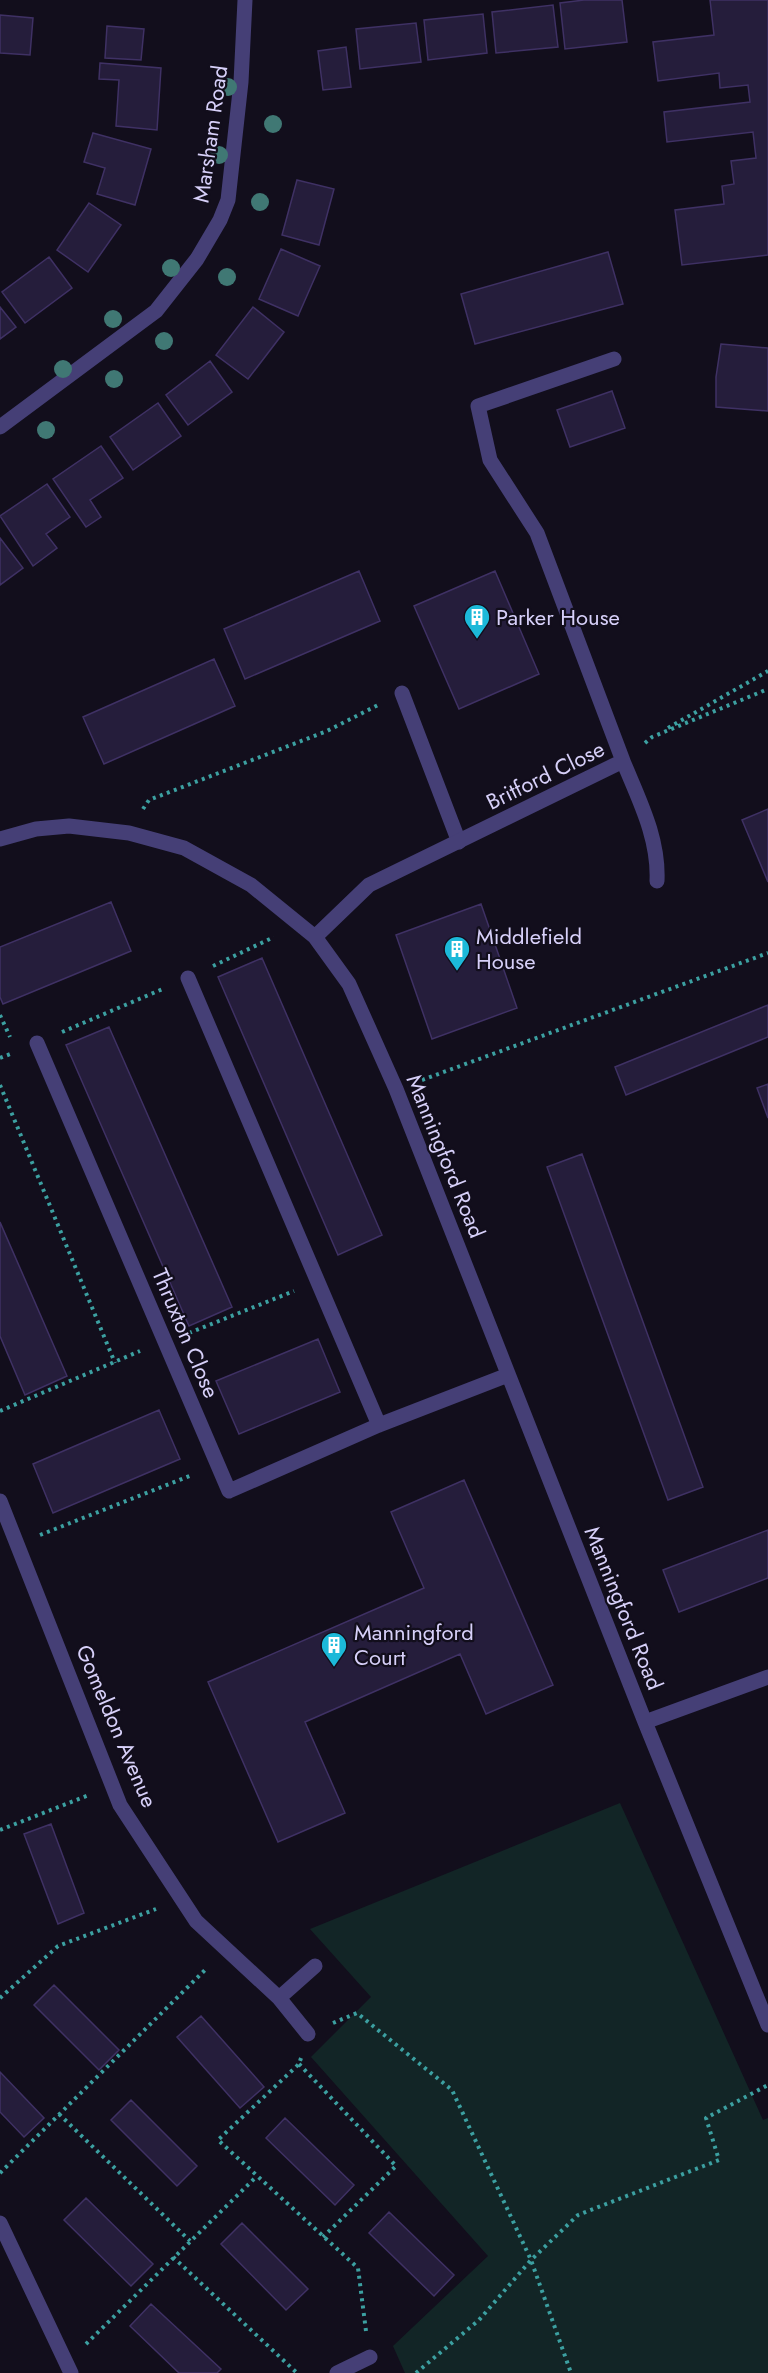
<svg xmlns="http://www.w3.org/2000/svg" width="768" height="2373" viewBox="0 0 768 2373" font-family="Jost,sans-serif">
	<rect width="100%" height="100%" fill="#120e1c"/>
	<path fill="#122526" d="M620 1803 763 2120 768 2118V2373H405L393 2346 488 2256 311 2057 371 1997 310 1929Z"/>
	<path fill="#251d3b" stroke="#3f3164" stroke-width="1.5" d="M584 0H622L627 42 565 49 560 3Z
		M710 0H768V255L682 265 675 210 724 204 722 186 734 184 731 161 756 158 753 132 667 142 664 112 750 102 748 85 720 88 719 73 658 81 653 42 714 35Z
		M553 5 558 47 496 53 492 12Z
		M483 14 487 53 428 60 424 20Z
		M0 15 33 18 30 55 0 53Z
		M416 23 421 62 360 69 356 29Z
		M107 26 144 29 141 60 105 58Z
		M346 47 351 87 323 90 318 51Z
		M100 63 161 68 157 130 116 126 119 80 99 79Z
		M93 133 151 149 135 205 97 194 105 168 84 162Z
		M297 180 334 189 319 245 282 235Z
		M89 203 121 225 88 272 57 250Z
		M281 249 320 266 298 316 259 299Z
		M608 252 623 304 475 344 461 294Z
		M49 257 72 288 25 323 2 292Z
		M0 307 16 327 0 339Z
		M253 307 284 332 248 379 216 355Z
		M721 344 768 348V411L716 407V377Z
		M210 361 232 392 188 425 166 395Z
		M612 391 625 428 570 447 557 410Z
		M158 403 181 436 133 470 110 437Z
		M101 446 123 478 90 500 101 517 86 527 53 479Z
		M47 484 70 517 46 534 57 548 33 566 0 516Z
		M0 538 23 568 0 585Z
		M359 571 380 621 245 679 224 629Z
		M495 571 539 674 459 709 414 606Z
		M214 659 235 706 104 764 83 717Z
		M768 809V882L742 820Z
		M111 902 131 951 3 1004 0 997V947Z
		M481 904 517 1008 432 1039 396 935Z
		M262 958 382 1235 338 1255 218 977Z
		M768 1005V1037L626 1095 615 1067Z
		M109 1027 232 1307 189 1326 66 1045Z
		M768 1084V1118L757 1088Z
		M582 1154 703 1487 668 1500 547 1167Z
		M0 1222 67 1376 25 1395 0 1336Z
		M318 1339 340 1392 239 1434 216 1381Z
		M159 1410 180 1459 53 1513 33 1464Z
		M464 1480 553 1685 486 1714 460 1654 305 1722 345 1813 278 1842 208 1682 424 1588 391 1512Z
		M768 1530V1578L679 1612 663 1570Z
		M51 1824 84 1913 58 1924 24 1834Z
		M54 1985 119 2050 99 2070 34 2005Z
		M201 2016 264 2087 240 2108 177 2037Z
		M0 2072 44 2118 24 2137 0 2112Z
		M131 2100 197 2166 177 2186 111 2120Z
		M285 2118 354 2185 335 2205 266 2138Z
		M86 2198 153 2264 131 2286 64 2220Z
		M389 2212 454 2275 434 2296 369 2233Z
		M242 2223 308 2289 286 2310 221 2244Z
		M151 2304 221 2369 217 2373H179L130 2326Z"/>
	<g fill="none" stroke-linecap="round" stroke-linejoin="round">
		<path stroke="#3ca0a1" stroke-width="4" stroke-dasharray="3 4.5" stroke-linecap="butt" d="M668 728 768 671
			M645 743 652 737 768 689
			M143 809 149 800 327 731 378 705
			M213 966 274 937
			M0 1015 10 1037
			M62 1032 165 988
			M0 1058 13 1053
			M422 1080 768 953
			M0 1085 115 1363
			M189 1333 294 1291
			M0 1411 140 1351
			M40 1535 192 1475
			M0 1830 89 1795
			M0 1998 58 1946 156 1909
			M333 2023 357 2013 452 2090 531 2260 571 2373
			M301 2058 299 2064 218 2140 358 2268 366 2331
			M299 2064 396 2166 323 2237
			M59 2114 190 2241
			M0 2173 207 1968
			M173 2257 297 2373
			M86 2344 256 2177
			M416 2373 479 2320 531 2260 578 2215 719 2160 706 2118 768 2085"/>
		<path stroke="#453f76" stroke-width="15" d="M402 693 459 842"/>
		<path stroke="#453f76" stroke-width="15" d="M0 427 156 311 197 259 220 220 228 200 241 82 245 0
			M623 761C639 800 659 838 657 881
			M0 839 36 829 69 826 129 833 184 848 251 885 315 937 349 984 396 1089 645 1722 768 2025
			M315 937 369 885 623 761 537 533 490 460 478 406 614 359
			M188 978 379 1425
			M37 1043 229 1491 379 1425 508 1375
			M0 1501 120 1805 196 1921 279 1998
			M645 1722 768 1677
			M308 2034 279 1998 315 1966
			M0 2223 71 2373
			M337 2373 370 2357"/>
	</g>
	<g fill="#407874">
		<circle cx="228" cy="87" r="9"/>
		<circle cx="273" cy="124" r="9"/>
		<circle cx="219" cy="155" r="9"/>
		<circle cx="260" cy="202" r="9"/>
		<circle cx="171" cy="268" r="9"/>
		<circle cx="227" cy="277" r="9"/>
		<circle cx="113" cy="319" r="9"/>
		<circle cx="164" cy="341" r="9"/>
		<circle cx="63" cy="369" r="9"/>
		<circle cx="114" cy="379" r="9"/>
		<circle cx="46" cy="430" r="9"/>
	</g>
	<defs>
		<g id="building-pin" transform="scale(1.35)"><path d="M0 17L-7.5 6A9.5 9.5 0 1 1 7.5 6Z" fill="#1cb9d9" stroke="#120e1c"/><path d="M-4-6H4V6H1V3H-1V6H-4ZM-2.5-4.3h1.7v1.8h-1.7ZM.8-4.3h1.7v1.8H.8ZM-2.5-1h1.7V.8h-1.7ZM.8-1h1.7V.8H.8Z" fill="#fff"/></g>
	</defs>
	<g fill-rule="evenodd">
		<use href="#building-pin" x="477" y="617"/>
		<use href="#building-pin" x="457" y="949"/>
		<use href="#building-pin" x="334" y="1645"/>
	</g>
	<g text-anchor="middle" dominant-baseline="central" stroke-width="4.5" stroke-linejoin="round" paint-order="stroke">
		<g font-size="22" fill="#d7d0f9" stroke="#120e1c">
			<text transform="translate(210 134) rotate(-82)">Marsham Road</text>
			<text transform="translate(545 775) rotate(-26)">Britford Close</text>
			<text transform="translate(446 1156) rotate(68)">Manningford Road</text>
			<text transform="translate(186 1333) rotate(67)">Thruxton Close</text>
			<text transform="translate(624 1608) rotate(68)">Manningford Road</text>
			<text transform="translate(117 1726) rotate(67)">Gomeldon Avenue</text>
		</g>
		<g font-size="22" fill="#d7d0f9" stroke="#120e1c" text-anchor="start">
			<text x="496" y="617">Parker House</text>
			<text x="476" y="936">Middlefield<tspan x="476" dy="25">House</tspan></text>
			<text x="354" y="1632">Manningford<tspan x="354" dy="25">Court</tspan></text>
		</g>
	</g>
</svg>
